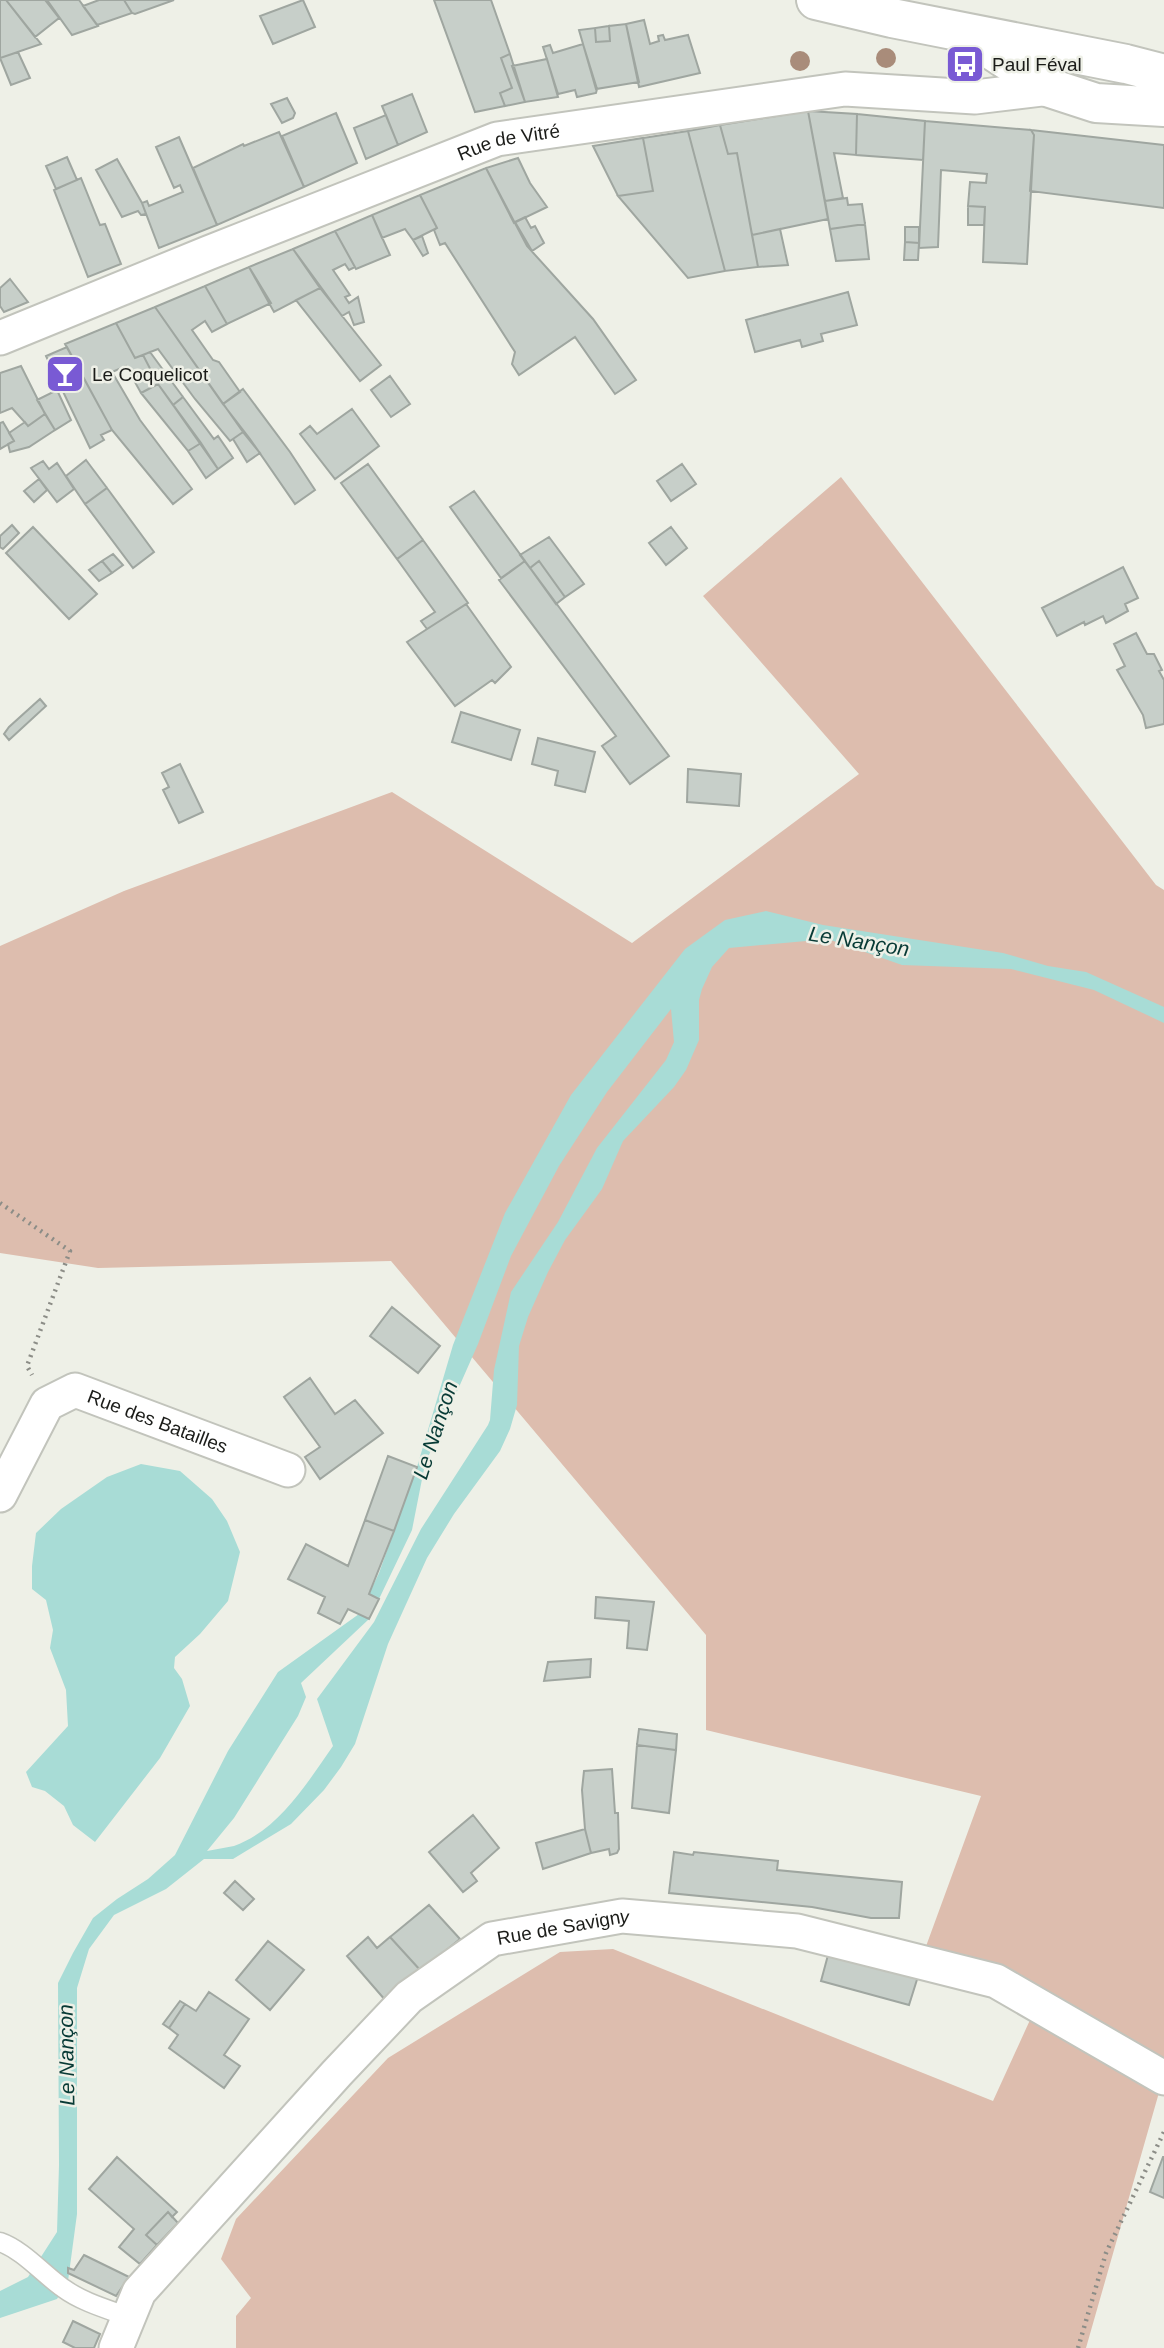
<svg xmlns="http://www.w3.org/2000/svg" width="1164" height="2348" viewBox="0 0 1164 2348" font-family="Helvetica,sans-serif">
	<rect width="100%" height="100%" fill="#eef0e7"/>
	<path fill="#ddbdae" d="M841 477 1156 885 1164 890V2075L1086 2348H236V2316L251 2298 221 2259 236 2219 388 2058 560 1952 613 1949 993 2101 1030 2020 925 1949 981 1796 706 1730V1635L391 1261 98 1268 0 1253V946L124 891 392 792 632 943 859 774 703 596Z"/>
	<path fill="#a8dcd6" d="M766 911 823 925 1003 953 1048 966 1086 972 1164 1007V1023L1094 990 1011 969 902 965 828 939 729 948 712 967 702 989 699 1000V1040L686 1070 674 1087 623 1141 602 1189 565 1240 548 1272 528 1317 519 1346 517 1405 510 1429 500 1451 454 1514 427 1558 388 1644 355 1744 341 1767 324 1790 291 1824 233 1859H204L166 1889 114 1915 89 1949 77 1988V2214L68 2281 57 2299 0 2318V2291L28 2277 57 2232 59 2165 58 1983 73 1953 93 1918 117 1899 148 1879 175 1855 228 1751 278 1672 359 1614 369 1619 301 1683 306 1697 298 1716 234 1818 207 1851C216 1849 225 1848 234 1846 279 1830 307 1783 333 1746L317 1699 374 1622 421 1529 488 1425 490 1420 494 1370 511 1292 558 1222 597 1148 666 1060 674 1042 671 1009 607 1092 559 1166 511 1256 478 1344 425 1464 412 1530 379 1599 369 1594 379 1573 417 1467 453 1345 505 1213 571 1095 685 949 725 920Z
		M141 1464 180 1471 212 1499 227 1521 240 1552 228 1601 200 1634 175 1657 174 1668 182 1679 190 1706 160 1758 95 1842 73 1825 64 1806 45 1791 32 1787 26 1772 68 1726 66 1690 50 1648 53 1630 46 1600 32 1589V1566L36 1533 61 1509 107 1477Z"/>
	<path fill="#c7cfc9" stroke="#9fa6a0" stroke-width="2" d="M0 0H6L41 44 0 58Z
		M6 0H45L59 18 35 37Z
		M47 0H79L98 26 72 35Z
		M99 0H124L132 13 97 25 83 6Z
		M124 0H174L135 14 132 13Z
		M303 0 315 27 273 44 260 16Z
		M434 0H491L510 54 501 58 512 88 500 93 505 106 475 112Z
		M644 20 650 44 659 41 658 36 663 35 665 40 688 35 700 73 639 87 626 24Z
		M626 24 639 82 596 89 579 30 595 28 596 42 610 41 609 26Z
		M609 26 610 41 596 42 595 28Z
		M583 44 597 89 596 93 577 97 575 90 558 94 543 47 550 45 553 53Z
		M18 52 30 78 11 85 0 58Z
		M510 54 525 102 505 106 500 93 512 88 501 58Z
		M547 59 558 97 525 102 512 66Z
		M412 94 427 132 398 145 382 106Z
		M287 98 295 113 293 118 282 123 271 104Z
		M808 111 857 114 856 155 834 153 843 198 825 201Z
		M808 111 828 219 752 235 737 153 728 154 720 125Z
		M336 113 357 163 304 187 282 136Z
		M857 114 925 121 923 160 856 155Z
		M386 115 398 145 366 159 354 128Z
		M925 121 1031 130 1034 135 1027 264 983 262 985 207 968 206 970 182 986 183 987 174 941 170 938 247 919 248Z
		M720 125 728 154 737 153 758 267 725 271 688 131Z
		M1031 130 1164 145V208L1030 191 1034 135Z
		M688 131 725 271 688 278 618 196 653 191 643 138Z
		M279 132 304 187 217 225 193 168 243 144 244 146Z
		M179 137 217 225 159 248 142 203 147 201 149 206 183 192 180 185 174 188 156 147Z
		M643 138 653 191 618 196 593 146Z
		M67 157 77 180 56 189 46 166Z
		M518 158 530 183 547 207 514 223 486 168Z
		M117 159 142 203 146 214 141 215 138 211 122 217 96 170Z
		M486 168 527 246 593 319 636 380 615 394 575 337 519 375 512 364 515 352 445 243 440 245 434 230 437 228 420 195Z
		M81 178 100 225 105 224 121 264 88 277 54 190Z
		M420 195 437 228 413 240 405 229 382 238 372 215Z
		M847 198 848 205 862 204 865 224 830 229 825 201Z
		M968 206 985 207 984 225H968Z
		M372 215 390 255 356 269 335 231Z
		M525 217 531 228 535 226 544 243 532 251 515 222Z
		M865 224 869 259 836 261 830 229Z
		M905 227H919V243L905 242Z
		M780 229 788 265 758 267 752 235Z
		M335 231 355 267 349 270 345 264 333 270 350 295 345 297 349 303 358 297 364 322 354 325 349 312 342 316 293 249Z
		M422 236 428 253 423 256 413 240Z
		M905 242 919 243 918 260H904Z
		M293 249 320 288 274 312 249 267Z
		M249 267 271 303 227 324 205 286Z
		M10 279 28 302 4 312 0 306V288Z
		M205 286 227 324 212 332 205 321 192 330 213 360 219 362 240 392 223 404 155 307Z
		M320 288 381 365 360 381 296 300Z
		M848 292 857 325 821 334 823 341 802 347 800 340 755 352 746 320Z
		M155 307 243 432 230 441 195 399 158 349 135 358 116 323Z
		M116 323 135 358 143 355 158 384 141 393 126 366 112 372 140 420 192 489 173 504 112 430 65 344Z
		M67 347 112 430 101 435 104 440 90 448 46 356Z
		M150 352 183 397 173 405 158 384 143 355Z
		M21 366 45 414 28 426 12 408 0 413V373Z
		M390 376 410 404 391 417 371 390Z
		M158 384 201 443 188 451 141 393Z
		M243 389 290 452 315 490 295 504 250 439 223 404Z
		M57 390 71 420 55 430 37 400Z
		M183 397 214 439 218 436 233 458 218 469 173 405Z
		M352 409 379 446 335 479 300 434 310 426 317 434Z
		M45 414 55 430 29 447 10 452 8 444 14 441 9 433 25 422 28 426Z
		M3 422 14 441 0 449V423Z
		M243 432 260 453 247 462 233 439Z
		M201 443 218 469 206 478 188 451Z
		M86 460 107 488 85 504 66 476Z
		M43 461 49 469 57 463 74 489 57 502 31 468Z
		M368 464 423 540 397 559 341 483Z
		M682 464 696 484 671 501 657 481Z
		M39 479 47 490 34 502 24 491Z
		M107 488 154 552 133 568 85 504Z
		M474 491 525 561 501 578 450 507Z
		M12 525 19 533 3 549 0 547V536Z
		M33 527 97 594 69 619 6 553Z
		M671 527 687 548 666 565 649 543Z
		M549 537 584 584 565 597 539 561 530 568 520 555Z
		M423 540 468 603 427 629 421 621 435 612 397 559Z
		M113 554 123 565 112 573 102 561Z
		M102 561 112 573 99 581 89 570Z
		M525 561 669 756 630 784 602 746 616 736 499 580Z
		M539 561 565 597 556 604 530 568Z
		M1123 567 1138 598 1125 604 1128 611 1106 623 1103 616 1085 625 1084 622 1057 636 1042 608Z
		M466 604 511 667 495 683 492 680 455 706 407 642Z
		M1136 633 1147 654H1154L1162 670 1159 671 1164 680V724L1146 728 1143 715 1117 670 1125 666 1114 644Z
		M40 699 46 706 9 740 4 734 9 727Z
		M461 712 520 730 511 760 452 742Z
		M538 738 595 752 585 792 555 785 558 771 532 764Z
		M180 764 203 812 179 823 163 790 169 787 162 773Z
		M688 769 741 774 739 806 687 802Z
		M392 1307 440 1346 418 1373 370 1336Z
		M310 1378 335 1414 355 1400 383 1433 320 1479 305 1457 320 1447 284 1397Z
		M388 1456 417 1467 394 1531 365 1520Z
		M365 1520 394 1531 369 1594 379 1599 369 1619 348 1609 340 1624 318 1613 325 1597 288 1579 306 1544 348 1566Z
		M596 1597 654 1602 647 1650 627 1648 629 1621 595 1618Z
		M591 1659 590 1677 544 1681 548 1662Z
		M639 1729 677 1734 676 1750 637 1745Z
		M637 1745 676 1750 669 1813 632 1808Z
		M612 1769 615 1813H618L619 1849 617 1853 610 1855 609 1849 591 1853 585 1829 582 1790 584 1771Z
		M473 1815 499 1848 471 1873 477 1881 463 1892 429 1852Z
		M585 1829 591 1853 543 1869 536 1843Z
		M674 1852 693 1855 694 1852 778 1861 777 1870 902 1882 899 1918H871L812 1907 669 1893Z
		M235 1881 254 1899 243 1910 224 1893Z
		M429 1905 460 1939 421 1971 390 1937Z
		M368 1937 377 1948 390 1937 421 1971 386 2001 347 1956Z
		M268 1941 304 1970 270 2010 236 1980Z
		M831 1944 920 1970 909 2005 821 1981Z
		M209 1992 249 2019 224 2055 240 2066 224 2088 169 2048 178 2035 169 2028 185 2004 196 2011Z
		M180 2001 185 2004 169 2028 163 2024Z
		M117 2157 177 2212 172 2217 168 2212 146 2235 157 2245 140 2264 119 2247 134 2229 89 2189Z
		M1163 2157H1164V2198L1150 2192Z
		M168 2212 178 2223 157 2245 146 2235Z
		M84 2255 129 2277 116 2296 68 2273V2268L74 2270Z
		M73 2321 100 2334 94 2348H75L63 2342Z"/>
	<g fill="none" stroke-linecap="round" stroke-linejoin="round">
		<g stroke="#c2c4bc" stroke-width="21">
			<path id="lane" d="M0 2242C23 2250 43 2274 63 2288 82 2302 107 2309 129 2317"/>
		</g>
		<g stroke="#c2c4bc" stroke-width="37">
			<g id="street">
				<path id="s1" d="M0 338 208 253 497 139 845 89 975 97 1050 88"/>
				<path id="s2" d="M0 1495 47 1404 75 1390 288 1470"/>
				<path id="s3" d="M116 2348 139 2292 337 2073 409 1997 492 1939 622 1916 797 1931 996 1981 1164 2078"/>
			</g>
		</g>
		<g stroke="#c2c4bc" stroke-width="42">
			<path id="secondary" d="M816 0 892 18 1126 64 1164 74
				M981 43 1050 88 1096 103 1164 107"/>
		</g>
		<path stroke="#8c8d87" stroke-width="4.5" stroke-dasharray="2 5" stroke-linecap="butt" d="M0 1203 70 1251 27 1366 32 1375
			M1078 2348 1106 2253 1164 2132"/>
		<use href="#lane" stroke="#fff" stroke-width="18"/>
		<use href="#street" stroke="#fff" stroke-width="33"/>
		<use href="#secondary" stroke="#fff" stroke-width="38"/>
	</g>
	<g fill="#a98c7a">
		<circle cx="886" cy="58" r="10"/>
		<circle cx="800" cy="61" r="10"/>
	</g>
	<defs>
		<g id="bus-square" transform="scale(2.0125)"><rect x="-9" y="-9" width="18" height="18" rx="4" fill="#795ad4" stroke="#eef0e7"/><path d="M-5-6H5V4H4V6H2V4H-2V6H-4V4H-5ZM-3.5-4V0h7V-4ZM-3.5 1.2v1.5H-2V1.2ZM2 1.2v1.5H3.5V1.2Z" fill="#fff"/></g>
		<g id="bar-square" transform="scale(2.0125)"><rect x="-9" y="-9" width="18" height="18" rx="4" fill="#795ad4" stroke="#eef0e7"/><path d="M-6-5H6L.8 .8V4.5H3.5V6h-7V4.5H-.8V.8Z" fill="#fff"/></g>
	</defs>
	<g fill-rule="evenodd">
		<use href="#bus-square" x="965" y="64"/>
		<use href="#bar-square" x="65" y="374"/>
	</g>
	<g text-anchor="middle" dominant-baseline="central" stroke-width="5" stroke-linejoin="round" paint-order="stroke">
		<g font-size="19" fill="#1b1c19" stroke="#eef0e7" text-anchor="start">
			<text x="992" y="64">Paul Féval</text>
			<text x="92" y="374">Le Coquelicot</text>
		</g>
		<g font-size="19" fill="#1b1c19" stroke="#eef0e7">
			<text stroke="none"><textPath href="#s1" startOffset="546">Rue de Vitré</textPath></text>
			<text stroke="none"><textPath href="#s2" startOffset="222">Rue des Batailles</textPath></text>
			<text stroke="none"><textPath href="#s3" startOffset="634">Rue de Savigny</textPath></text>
		</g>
		<g font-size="21" font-style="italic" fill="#073a35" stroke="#eef0e7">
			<text transform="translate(859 941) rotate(9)">Le Nançon</text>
			<text transform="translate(435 1430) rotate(-72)">Le Nançon</text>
			<text transform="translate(66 2055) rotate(-91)">Le Nançon</text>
		</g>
	</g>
</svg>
